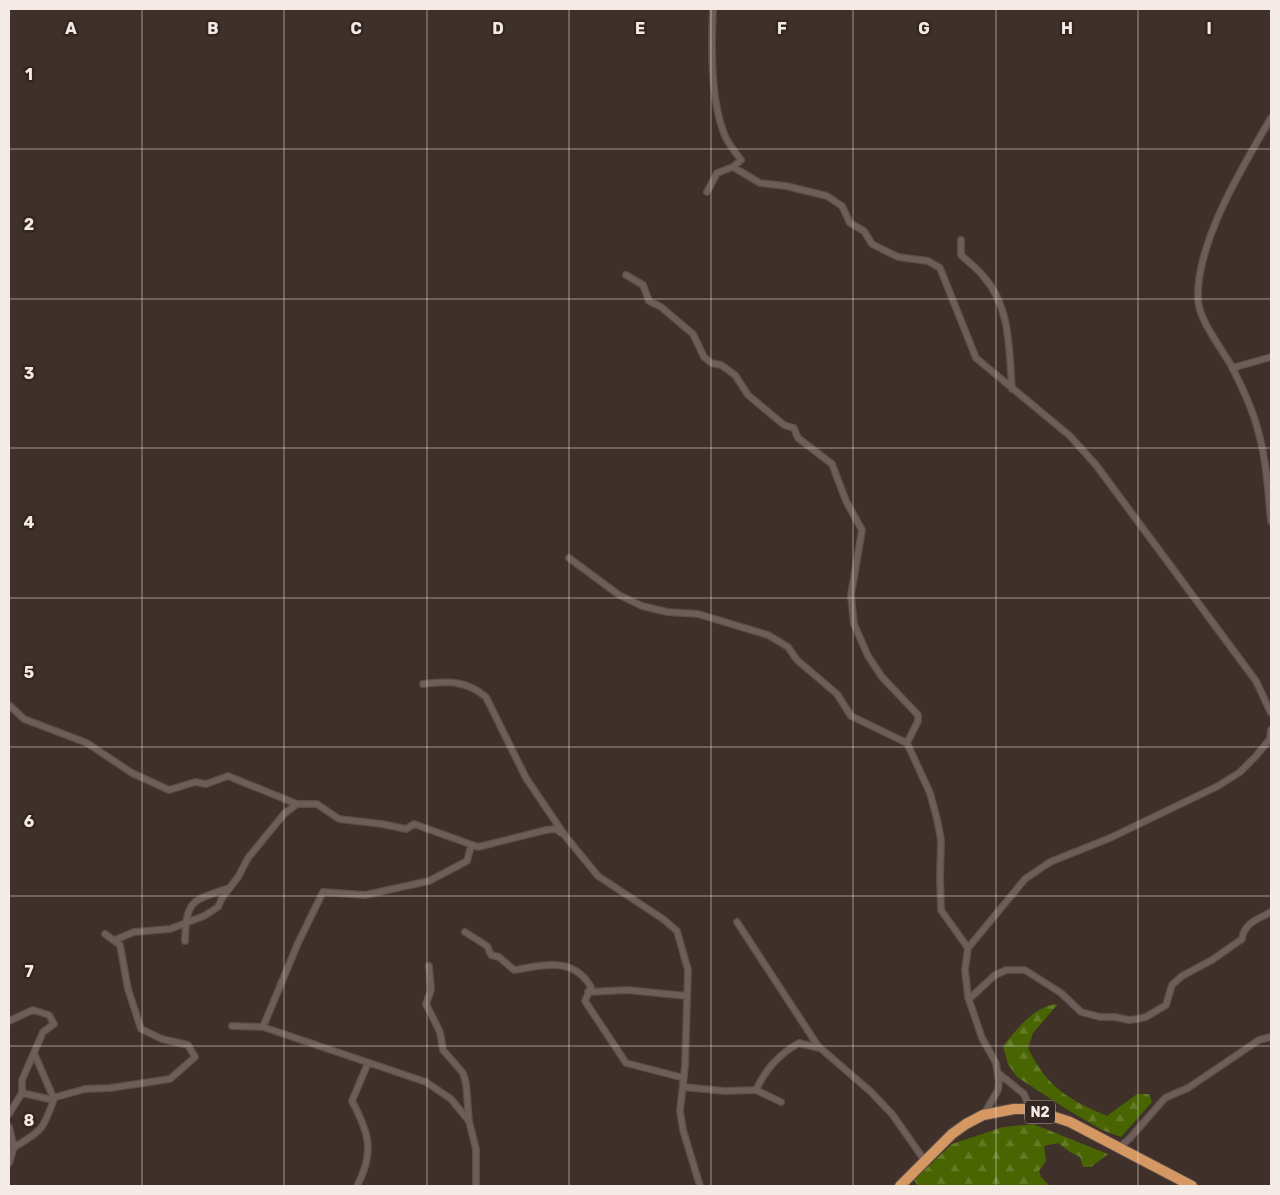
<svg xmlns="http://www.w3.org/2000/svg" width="1280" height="1195" viewBox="0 0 1280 1195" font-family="Rubik,sans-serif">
	<defs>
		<pattern id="forest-firs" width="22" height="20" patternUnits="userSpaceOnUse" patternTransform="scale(1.25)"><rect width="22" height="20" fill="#486502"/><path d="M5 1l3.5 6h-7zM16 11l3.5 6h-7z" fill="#637b27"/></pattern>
	</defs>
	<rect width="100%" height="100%" fill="#3f302a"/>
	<path fill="url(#forest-firs)" d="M1058 1004 1033 1033 1028 1048C1047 1087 1067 1099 1107 1116L1137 1094H1149L1152 1102 1121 1137 1102 1130 1068 1110 1017 1077 1008 1064 1003 1046C1018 1028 1034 1006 1058 1004Z
		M1033 1124 1108 1154 1091 1167H1083L1080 1157 1070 1152 1058 1143 1044 1146 1046 1161 1039 1171 1041 1177 1050 1186H918L914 1180 952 1144 1003 1127Z"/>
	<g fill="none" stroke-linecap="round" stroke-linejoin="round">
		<g stroke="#5b4f49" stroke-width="8">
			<path id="street" d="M713 9C711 47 710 103 726 138 730 146 736 153 741 160L733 167
				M1271 118C1243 166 1196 242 1198 299 1198 319 1222 349 1232 367 1241 385 1252 407 1257 427 1266 456 1268 490 1271 521
				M707 192 717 173 733 167 760 183 786 186 827 196 842 206 850 223 864 231 872 244 898 257 928 261 940 268 976 358 1070 436 1096 465 1256 681 1271 713
				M961 240V255C968 262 977 268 983 276 1011 306 1009 352 1012 389
				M626 275 643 285 649 301 661 307 693 334 704 357 711 363 721 365 735 375 748 395 784 425 794 428 798 438 832 464 846 501 862 530 851 595 854 624 868 656 882 677 918 715V721L907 743
				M1232 368 1271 357
				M569 558 619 595 642 606 667 612 698 614 768 635 788 647 797 660 837 694 851 716 907 743 930 793 937 819 941 840 940 878 941 910 968 948
				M423 684C448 681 466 680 486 697L526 778 566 837 598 876 663 919 677 931 688 970 685 1066 680 1111 683 1130 700 1186
				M9 705 24 719 87 743 132 773 169 790 195 782 206 784 228 776 297 804H317L339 819 382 824 406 829 414 824 478 847 546 830 556 829 561 833
				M737 922 818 1046 871 1092 892 1114 925 1161
				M465 932 487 946 491 955 499 957 514 970C544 965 573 956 591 987L585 1001 626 1063 684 1078
				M115 940 134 932 170 929 204 916 218 907 222 898 238 877 248 858 284 814 297 804
				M185 941C186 899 192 901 229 888
				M429 966 431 990 426 1004 440 1032 443 1050 463 1073 466 1083 469 1121 476 1149V1186
				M588 992 627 990 687 996
				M969 999 995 975 1006 970H1025L1061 993 1081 1012 1100 1017H1115L1129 1020 1137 1019 1146 1017 1166 1005 1172 985 1182 976 1212 960 1242 939C1244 923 1258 919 1271 912
				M9 1021 33 1010 49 1015 54 1024 43 1032 22 1080V1093L9 1114
				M232 1026 263 1027 426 1082 451 1099 469 1121
				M263 1027 298 943 323 892 365 895 429 881 467 861 471 846
				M998 1073 1024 1094 1030 1109
				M683 1087 725 1091 756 1090 781 1102
				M756 1090C765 1070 779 1054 799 1043L819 1048
				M22 1093 49 1099 85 1089 110 1088 170 1079 195 1057 188 1045 162 1039 141 1029 128 989 120 945 105 934
				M984 1114 998 1090 999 1082 996 1063 982 1038 968 997 965 970 968 948 1025 879 1050 862 1110 838 1218 786 1240 772 1256 756 1270 739 1271 730
				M9 1127 14 1147 9 1163
				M1119 1148 1130 1138 1165 1098 1188 1088 1259 1040 1271 1037
				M9 1151C40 1129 40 1138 54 1099L34 1053
				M357 1186C375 1152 369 1133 352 1101L368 1063"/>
		</g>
		<g stroke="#5b4f49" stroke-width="12">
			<path id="highway" d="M900 1186 952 1134 966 1124 983 1115 1014 1109H1030L1070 1122 1192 1186"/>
		</g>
		<use href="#street" stroke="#6f5e58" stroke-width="5.5"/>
		<use href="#highway" stroke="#d59863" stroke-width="10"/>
	</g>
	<path fill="none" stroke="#f4eae6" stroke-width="1" stroke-opacity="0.55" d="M142 9V1186M284 9V1186M427 9V1186M569 9V1186M711 9V1186M853 9V1186M996 9V1186M1138 9V1186M9 149H1271M9 299H1271M9 448H1271M9 598H1271M9 747H1271M9 896H1271M9 1046H1271"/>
	<g text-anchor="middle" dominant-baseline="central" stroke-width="5" stroke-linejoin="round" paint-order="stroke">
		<rect fill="#342620" stroke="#baafab" stroke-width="1" x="1025" y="1100.5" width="30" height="23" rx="4"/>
		<g font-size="14" font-weight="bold" fill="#f4eae6">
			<text x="1040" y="1112">N2</text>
		</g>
	</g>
	<g font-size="16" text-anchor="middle" font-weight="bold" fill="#f4eae6" stroke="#342620" stroke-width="5" stroke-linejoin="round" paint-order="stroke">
		<text x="71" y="34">A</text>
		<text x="213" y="34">B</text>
		<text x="356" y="34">C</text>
		<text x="498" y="34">D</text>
		<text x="640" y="34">E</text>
		<text x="782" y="34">F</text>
		<text x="924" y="34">G</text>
		<text x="1067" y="34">H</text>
		<text x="1209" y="34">I</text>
		<text x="29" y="80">1</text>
		<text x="29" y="230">2</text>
		<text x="29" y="379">3</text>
		<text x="29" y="528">4</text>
		<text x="29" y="678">5</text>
		<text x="29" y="827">6</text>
		<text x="29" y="977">7</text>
		<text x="29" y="1126">8</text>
	</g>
	<rect width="1280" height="1195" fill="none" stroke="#f4eae6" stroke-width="20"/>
</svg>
